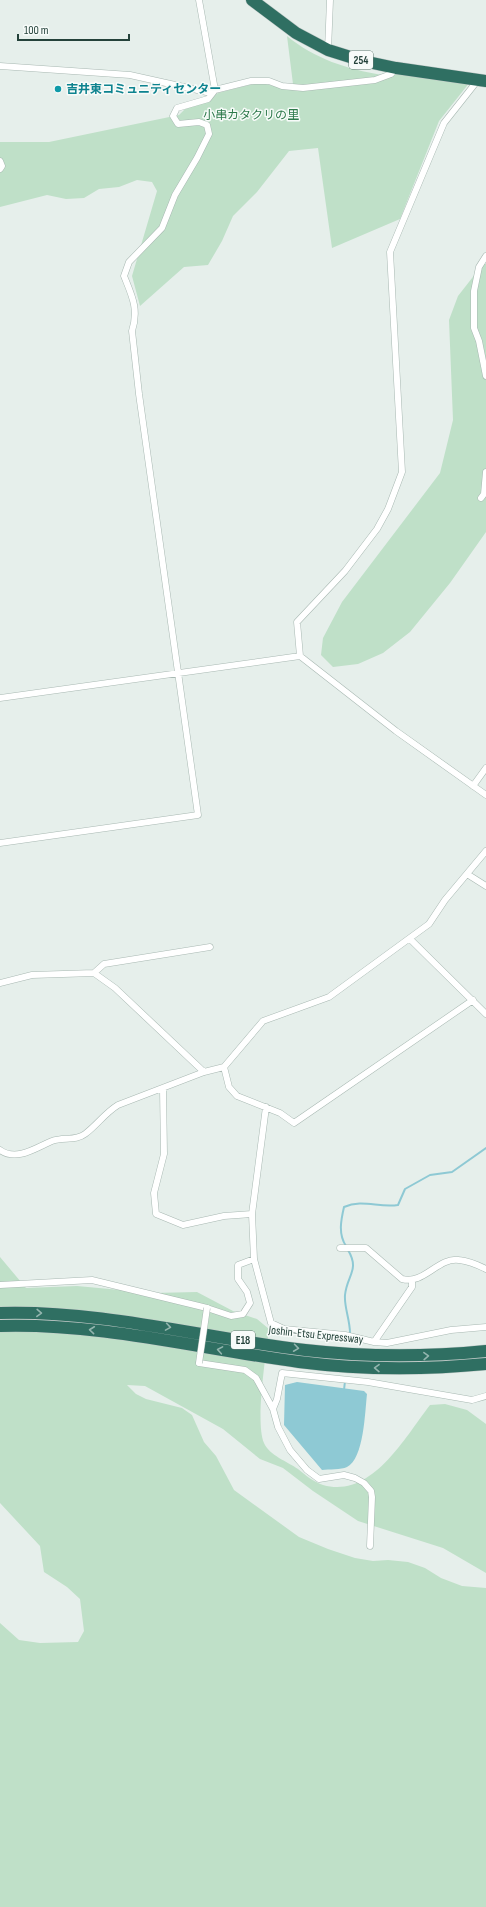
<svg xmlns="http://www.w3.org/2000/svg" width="486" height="1907" viewBox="0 0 486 1907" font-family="'Sofia Sans Condensed','Noto Sans JP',sans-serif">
	<rect width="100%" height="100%" fill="#e6efeb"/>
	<path fill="#bfe0c8" d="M287 36C315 59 347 69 382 75 368 80 307 87 293 84Z
		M400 71 470 82 439 121 400 219 332 248 318 148 289 151 257 192 233 216 222 241 208 265 184 267 140 306 132 276 157 191 152 182 137 180 119 187 99 189 84 198 66 199 47 195 0 207V142H49L179 115 185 109 204 103 218 93 249 85 261 83 291 90 318 89 374 83Z
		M483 264H486V532L450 583 410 632 383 653 358 664 333 667 321 655 323 638 342 602 440 473 453 420 449 320 458 296Z
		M0 1257 26 1288 77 1286 153 1293 197 1292 233 1311 257 1319 269 1329C266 1355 255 1422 264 1443 269 1455 288 1462 298 1469 305 1475 314 1482 323 1485 372 1499 405 1437 430 1405L445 1404 467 1410 486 1424V1573L443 1548 358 1521 313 1491 283 1468 260 1459 223 1429 145 1386 127 1385 136 1394 146 1399 182 1408 192 1415 204 1442 216 1456 234 1490 299 1537 328 1549 355 1558 373 1561 388 1560 408 1562 425 1568 441 1578 462 1586 486 1588V1907H0V1623L19 1640 40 1643 78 1642 84 1631 80 1599 67 1587 44 1572 40 1546 0 1503Z"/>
	<path fill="#8ec9d4" d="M297 1382 364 1391 367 1394C365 1411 364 1459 347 1467 341 1470 329 1469 322 1470L284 1425 285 1385Z"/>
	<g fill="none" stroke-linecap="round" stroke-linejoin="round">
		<path stroke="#8ec9d4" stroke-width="2" d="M346 1246C338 1234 341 1220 344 1207 362 1199 379 1208 398 1205L405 1189 430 1175 452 1172 486 1148
			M348 1250C360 1270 347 1275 345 1295 344 1307 350 1320 350 1333
			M344 1390 345 1381"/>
		<g stroke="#a8b8b2" stroke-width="7">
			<path id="street" d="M199 0 215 90
				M328 50 330 0
				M0 66 130 75 211 93
				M0 161 2 166 0 169
				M486 256 479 267 474 291V328L479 341 486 376
				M481 498 484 494 486 472
				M300 656 297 622 345 571 377 529 388 509 402 472 390 252 444 123 478 80
				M0 698 300 656 396 731 486 795
				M473 786 486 768
				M0 843 198 815 139 394 132 331C139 309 132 296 124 276L129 262 162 228 175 195 197 158 209 134 207 125 199 122 178 124 173 116 177 108 208 99 215 90 251 81H269L282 86 303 88 375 80 391 74 396 68
				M467 874 486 886
				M410 939 486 1014
				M94 973 104 964 210 947
				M0 983 32 975 94 973 115 988 204 1072
				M224 1067 229 1087 237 1096 280 1113 294 1123 473 1000
				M163 1089 164 1154 154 1193 156 1214 183 1225 224 1216 252 1214
				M266 1107 252 1214 254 1259 271 1323 284 1329 345 1335 374 1342 387 1343 451 1330 486 1327
				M0 1150C17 1162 37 1147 52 1141 63 1137 76 1141 85 1134 97 1125 105 1113 118 1105L204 1072 224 1067 263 1021 329 997 429 924 445 900 486 851
				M340 1248H366L402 1279C424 1285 438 1257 459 1260 468 1261 478 1265 486 1269
				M0 1285 92 1280 207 1308 231 1316 243 1314 250 1303 247 1292 238 1279V1265L254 1259
				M374 1342 412 1287V1280
				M199 1363 245 1370 256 1378 273 1409 278 1427 290 1450 307 1470 319 1479 344 1475 355 1478 364 1483 371 1491 372 1497 370 1546
				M273 1409 277 1399 282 1373 368 1382 472 1400 486 1396"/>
		</g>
		<g stroke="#c2cac8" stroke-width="13">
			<path id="highway" d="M252 0 296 33 328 50 363 61 396 68 486 81
				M0 1313C104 1310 203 1338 305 1350 366 1357 425 1357 486 1351
				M0 1326C101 1323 200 1349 299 1362 361 1370 424 1370 486 1364"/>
		</g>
		<use href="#street" stroke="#fff" stroke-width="6"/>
		<use href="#highway" stroke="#2f6f62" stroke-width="12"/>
		<g stroke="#a8b8b2" stroke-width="7" stroke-linecap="butt">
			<path id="street-bridge" d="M199 1363 207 1308"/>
		</g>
		<use href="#street-bridge" stroke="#fff" stroke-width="6"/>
	</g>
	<defs><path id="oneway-chevron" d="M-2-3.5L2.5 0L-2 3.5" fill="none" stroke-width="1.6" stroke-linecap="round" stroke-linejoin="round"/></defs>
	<g stroke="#93b5ae">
		<use href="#oneway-chevron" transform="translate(39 1313) rotate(2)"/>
		<use href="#oneway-chevron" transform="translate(168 1327) rotate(9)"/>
		<use href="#oneway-chevron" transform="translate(92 1330) rotate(-174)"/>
		<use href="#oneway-chevron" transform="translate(296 1348) rotate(8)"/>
		<use href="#oneway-chevron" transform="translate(220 1350) rotate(-170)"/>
		<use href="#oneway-chevron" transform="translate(426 1356) rotate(-2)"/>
		<use href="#oneway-chevron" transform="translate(377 1368) rotate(-179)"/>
	</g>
	<circle fill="#0f9aa8" stroke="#f7fbf9" stroke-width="1.5" cx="58" cy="89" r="4"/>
	<g text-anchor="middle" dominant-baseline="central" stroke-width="3" stroke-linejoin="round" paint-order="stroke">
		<g fill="#f7fbf9" stroke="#637a73" stroke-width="1">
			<rect x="349" y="51" width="24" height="18" rx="3"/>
			<rect x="231" y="1331" width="24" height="18" rx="3"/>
		</g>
		<g font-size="11" font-weight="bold" fill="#24423a">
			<text x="361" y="60">254</text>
			<text x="243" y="1340">E18</text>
		</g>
		<g font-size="12" font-weight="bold" fill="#0d838f" stroke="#f7fbf9" text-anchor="start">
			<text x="66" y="89">吉井東コミュニティセンター</text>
		</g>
		<g font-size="12" fill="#2d7a4b" stroke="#f7fbf9">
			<text x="251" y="115">小串カタクリの里</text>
		</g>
		<g font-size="12" fill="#24423a" stroke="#f7fbf9">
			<text transform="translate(316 1335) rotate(6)">Joshin-Etsu Expressway</text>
		</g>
	</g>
	<path d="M18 34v6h111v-6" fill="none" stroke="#24423a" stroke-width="2"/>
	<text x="24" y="34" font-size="12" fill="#24423a" stroke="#f7fbf9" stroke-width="3" paint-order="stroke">100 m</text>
</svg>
